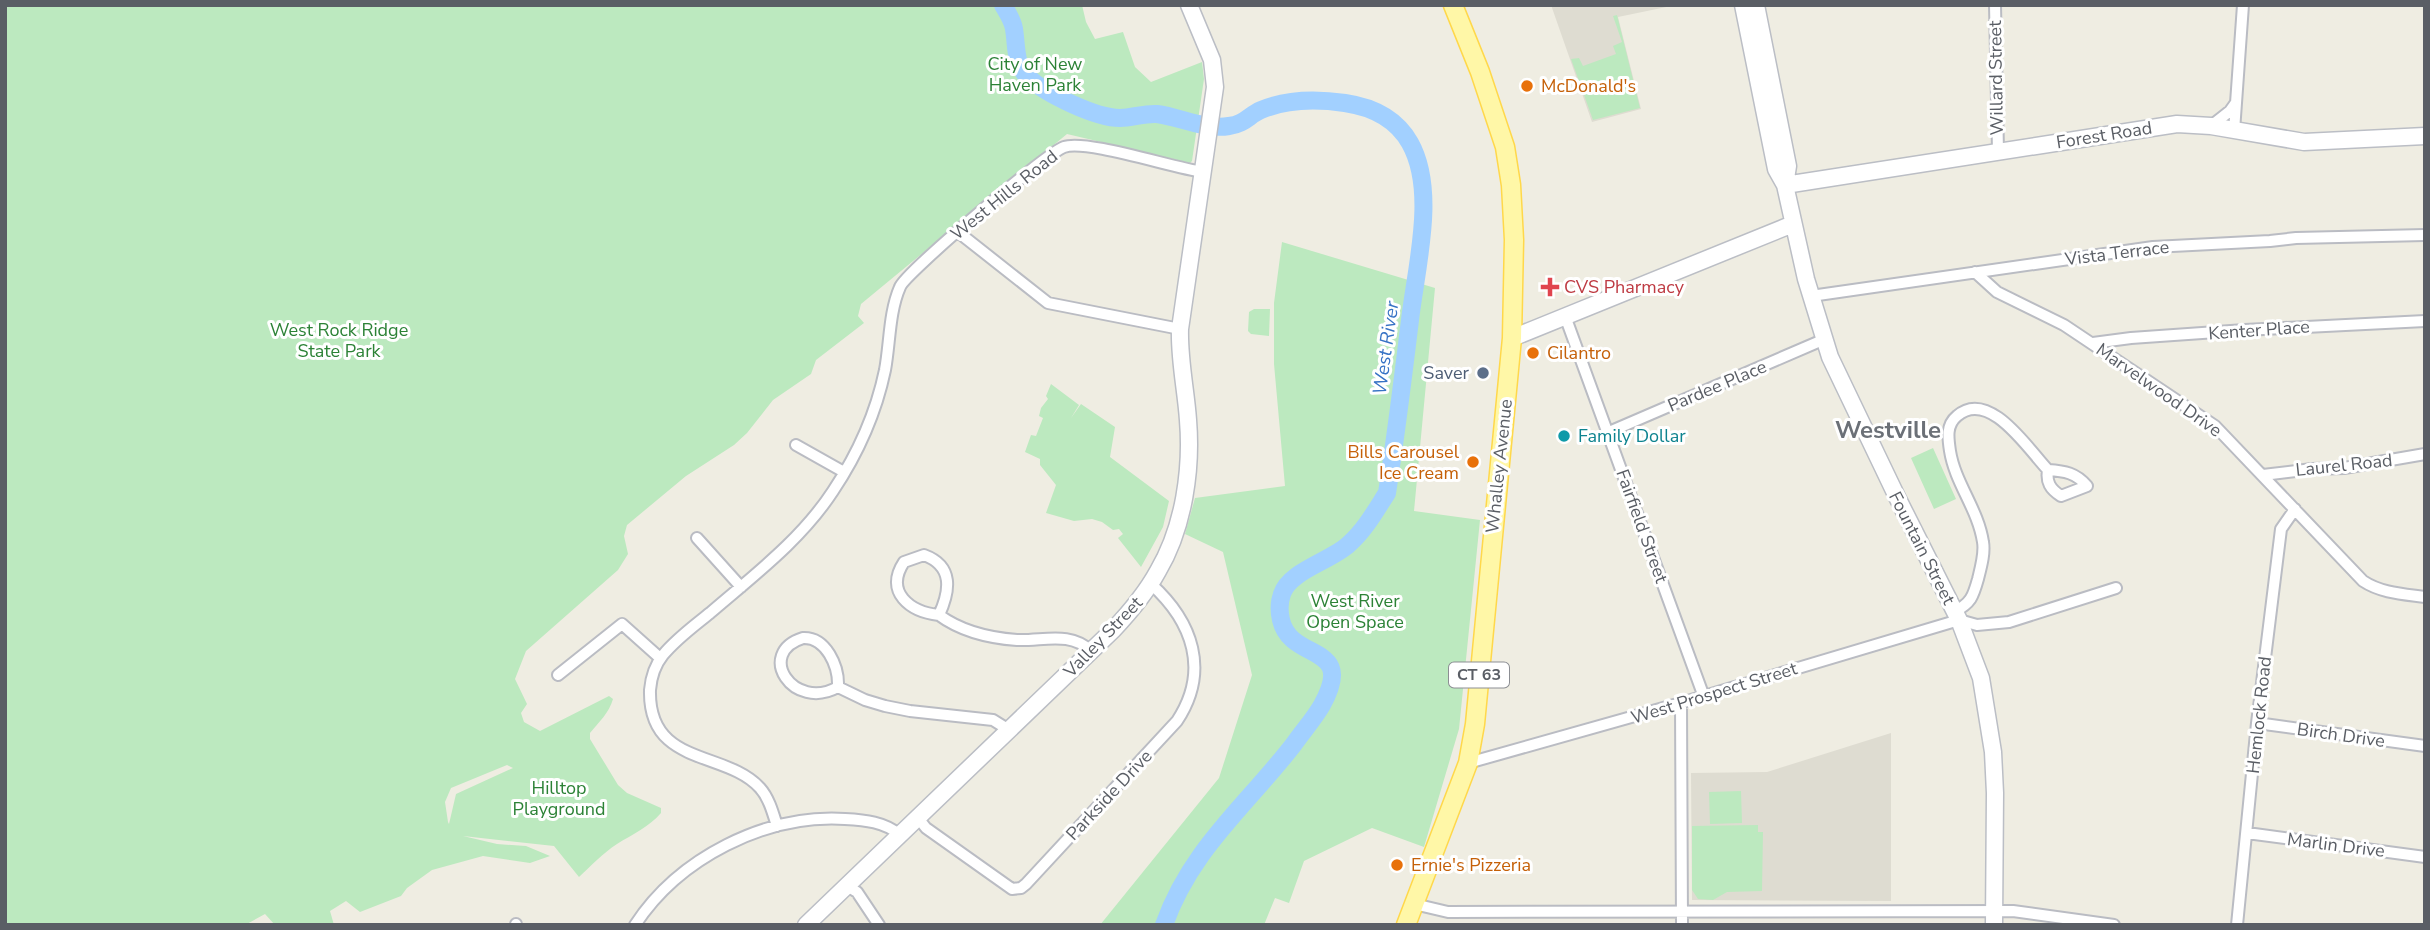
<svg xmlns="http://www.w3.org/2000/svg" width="2430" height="930" viewBox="0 0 2430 930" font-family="'Nunito Sans',sans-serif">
	<rect width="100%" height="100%" fill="#efede2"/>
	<path fill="#dedcd1" d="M1551 5H1676L1618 17 1641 109 1592 122Z
		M1891 733V901L1692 900 1691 773 1767 772Z"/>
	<path fill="#bce9bf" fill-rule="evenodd" d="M5 5H1082L1086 22 1095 39 1123 32 1135 67 1151 82 1202 62 1204 79 1192 161 1190 163 1067 134 861 304 858 316 864 323 816 360 811 374 773 400 747 433 734 445 686 476 627 525 624 536 628 554 618 570 526 651 515 679 527 704 521 713 524 722 540 731 609 696 613 699C609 713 599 722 590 733V739L618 785 627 793 661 808V813C649 827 633 834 617 844 603 853 591 866 579 877L554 846 463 836 497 844 526 846 550 856 530 863 483 856 432 870 407 888 401 896 360 912 346 901 330 911 334 925H275L265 914 245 925H5ZM507 765 513 768 456 794 449 824 448 822 445 802 451 788Z
		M1617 15 1640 108 1593 120 1571 59 1579 58 1583 66 1616 54 1613 46 1622 42 1613 16Z
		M1282 242 1435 288 1414 511 1480 520 1459 729 1424 847 1372 828 1304 861 1289 903 1275 898 1264 925H1100L1219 778 1252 675 1223 552 1185 534 1195 498 1285 486 1274 364V303Z
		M1254 309H1270L1269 336 1251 334 1248 331 1249 312Z
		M1051 384 1079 405 1071 418 1081 404 1115 427 1110 457 1169 501 1163 527 1141 567 1118 538 1123 534 1119 529 1113 530 1102 522 1092 519 1074 521 1046 513 1056 485 1040 465V459L1025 452 1031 435 1036 436 1043 418 1039 416 1041 408 1048 399 1046 396Z
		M1933 448 1956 499 1934 509 1911 458Z
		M1741 791 1742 823 1710 824 1709 792Z
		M1758 825V832H1763L1762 891 1727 892 1713 900 1698 899 1692 890V826Z"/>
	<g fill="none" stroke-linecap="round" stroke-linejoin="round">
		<path stroke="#a2d0ff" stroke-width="18" d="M1003 5C1007 12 1013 21 1014 29 1017 46 1014 65 1029 78 1046 94 1096 118 1120 118 1132 118 1145 113 1157 114 1180 117 1205 130 1229 126 1245 124 1249 115 1261 110 1287 99 1317 99 1345 103 1372 107 1396 118 1410 143 1437 191 1416 267 1410 320 1403 378 1396 435 1387 493 1376 510 1365 530 1349 544 1331 561 1289 571 1282 594 1279 602 1279 611 1281 620 1291 663 1357 642 1322 705 1314 719 1303 731 1294 744 1246 806 1191 849 1164 925"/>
		<g stroke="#babcc3" stroke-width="14">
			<path id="street" d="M1995 5 1998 151
				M2211 126 2230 111 2235 104
				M2234 131 2243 5
				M958 232 1048 303 1180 329
				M1975 272 1997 292 2064 325 2215 426 2363 581C2381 593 2403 594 2425 597
				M1811 296 2153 247 2270 241 2296 238 2425 235
				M1565 316 1704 697
				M2093 343 2131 338 2245 330 2425 321
				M1609 432 1825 339
				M796 445 844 472
				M2263 475 2312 469 2344 468 2425 454
				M697 538 741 587
				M924 555C954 566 950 591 939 615 910 612 884 592 904 562Z
				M1954 612C1971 603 1973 597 1978 579 1981 567 1985 553 1983 542 1978 509 1955 483 1950 451 1948 438 1946 425 1957 416 1989 388 2028 449 2048 470 2065 471 2076 473 2087 486L2061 496C2050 489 2046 482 2048 470
				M939 615C962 632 989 638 1017 640 1044 641 1070 631 1091 651
				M803 638C826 637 839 666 838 687 793 712 755 653 803 638Z
				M558 675 622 624 660 658
				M838 687 865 700 885 706 910 711 993 720 1009 730
				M1681 703 1682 925
				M2257 723 2425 746
				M1468 763 1681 703 1959 620 1977 625 2009 622 2116 588
				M918 818 926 828 1012 889 1021 888 1026 884 1177 721C1210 671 1193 622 1151 584
				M777 826C773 813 769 798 760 788 726 750 648 767 650 690 651 678 655 665 663 655 676 639 694 626 710 613 754 575 801 540 833 491 857 455 876 413 885 370 890 343 889 312 900 287 905 273 1047 153 1064 147 1086 139 1173 168 1203 172
				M2247 833 2425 857
				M847 886 857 892 879 925
				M1414 904 1448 912 2013 911 2114 925
				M516 925V924
				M635 925C679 858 765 814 845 819 865 820 885 822 900 835
				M2237 925 2257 723 2281 529 2295 509"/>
		</g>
		<g stroke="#bbbec5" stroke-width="19">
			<path id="secondary" d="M1743 5 1776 169 1785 185 1806 279 1830 357 1897 497 1959 620 1981 678 1993 752 1995 793 1994 925
				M1756 5 1788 166 1785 185
				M1785 185 2177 124 2211 126 2304 142 2425 136
				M1512 338 1793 224
				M806 925 1113 630C1130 612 1146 593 1158 571 1184 527 1192 469 1188 420 1186 390 1179 360 1180 329L1215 87 1212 60 1189 5"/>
		</g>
		<g stroke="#ffd84b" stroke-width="21">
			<path id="primary" d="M1406 925 1468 763 1475 724 1512 338 1514 240 1511 185 1505 147 1480 72 1453 5"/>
		</g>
		<use href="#street" stroke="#fff" stroke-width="10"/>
		<use href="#secondary" stroke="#fff" stroke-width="16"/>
		<use href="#primary" stroke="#fff7a7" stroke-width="18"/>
	</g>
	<g fill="#e8710a" stroke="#fff" stroke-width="2.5">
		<circle cx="1527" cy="86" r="7"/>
		<circle cx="1533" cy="353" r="7"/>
		<circle cx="1473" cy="462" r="7"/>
		<circle cx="1397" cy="865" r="7"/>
	</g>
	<path fill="#e0444e" stroke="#fff" stroke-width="2.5" d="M1546.5 276.5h7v7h7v7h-7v7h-7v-7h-7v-7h7z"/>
	<circle fill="#5c6f8a" stroke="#fff" stroke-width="2.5" cx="1483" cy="373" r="7"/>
	<circle fill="#0f9aa8" stroke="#fff" stroke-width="2.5" cx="1564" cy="436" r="7"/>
	<g text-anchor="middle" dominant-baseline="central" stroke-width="6" stroke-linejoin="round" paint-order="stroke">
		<rect fill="#fff" stroke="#8c8e93" stroke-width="2" x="1449" y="662.5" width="60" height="25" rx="5"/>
		<g font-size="16" font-weight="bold" fill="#5a5e65">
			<text x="1479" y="675">CT 63</text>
		</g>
		<g font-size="18" fill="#2c8236" stroke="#fff">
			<text x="1035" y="64">City of New<tspan x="1035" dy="21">Haven Park</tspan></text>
			<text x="339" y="330">West Rock Ridge<tspan x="339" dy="21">State Park</tspan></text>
			<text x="1355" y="601">West River<tspan x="1355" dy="21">Open Space</tspan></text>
			<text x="559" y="788">Hilltop<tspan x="559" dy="21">Playground</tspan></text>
		</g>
		<g font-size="18" fill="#5a5e65" stroke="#fff">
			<text transform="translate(1996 78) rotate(-91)">Willard Street</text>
			<text transform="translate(2104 135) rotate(-9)">Forest Road</text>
			<text transform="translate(1004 195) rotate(-39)">West Hills Road</text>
			<text transform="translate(2117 253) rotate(-7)">Vista Terrace</text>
			<text transform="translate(2259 330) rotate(-4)">Kenter Place</text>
			<text transform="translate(1717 386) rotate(-23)">Pardee Place</text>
			<text transform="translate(2159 390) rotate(35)">Marvelwood Drive</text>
			<text transform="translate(2344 465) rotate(-6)">Laurel Road</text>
			<text transform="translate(1499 466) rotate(-84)">Whalley Avenue</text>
			<text transform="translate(1642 526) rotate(70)">Fairfield Street</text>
			<text transform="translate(1922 548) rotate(63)">Fountain Street</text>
			<text transform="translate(1103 637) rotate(-46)">Valley Street</text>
			<text transform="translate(1714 693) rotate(-17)">West Prospect Street</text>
			<text transform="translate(2259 715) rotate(-84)">Hemlock Road</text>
			<text transform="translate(2341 735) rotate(8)">Birch Drive</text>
			<text transform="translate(1109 795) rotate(-47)">Parkside Drive</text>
			<text transform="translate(2336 845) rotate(7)">Marlin Drive</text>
		</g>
		<g font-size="18" fill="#c56008" stroke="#fff" text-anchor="start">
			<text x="1541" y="86">McDonald's</text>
			<text x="1547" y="353">Cilantro</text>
			<text x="1459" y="452" text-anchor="end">Bills Carousel<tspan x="1459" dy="21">Ice Cream</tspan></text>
			<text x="1411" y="865">Ernie's Pizzeria</text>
		</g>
		<g font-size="18" fill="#be3a42" stroke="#fff" text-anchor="start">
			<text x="1564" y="287">CVS Pharmacy</text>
		</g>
		<g font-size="18" fill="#4e5e75" stroke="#fff" text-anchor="end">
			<text x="1469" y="373">Saver</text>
		</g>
		<g font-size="18" fill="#0d838f" stroke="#fff" text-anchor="start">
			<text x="1578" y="436">Family Dollar</text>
		</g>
		<g font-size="19" font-style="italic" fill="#3773c5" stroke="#fff">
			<text transform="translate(1386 348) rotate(-82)">West River</text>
		</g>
		<g font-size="24" font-weight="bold" fill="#6b7077" stroke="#fff">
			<text x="1888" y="430">Westville</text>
		</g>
	</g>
	<rect width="2430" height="930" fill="none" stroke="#5a5e65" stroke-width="14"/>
</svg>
